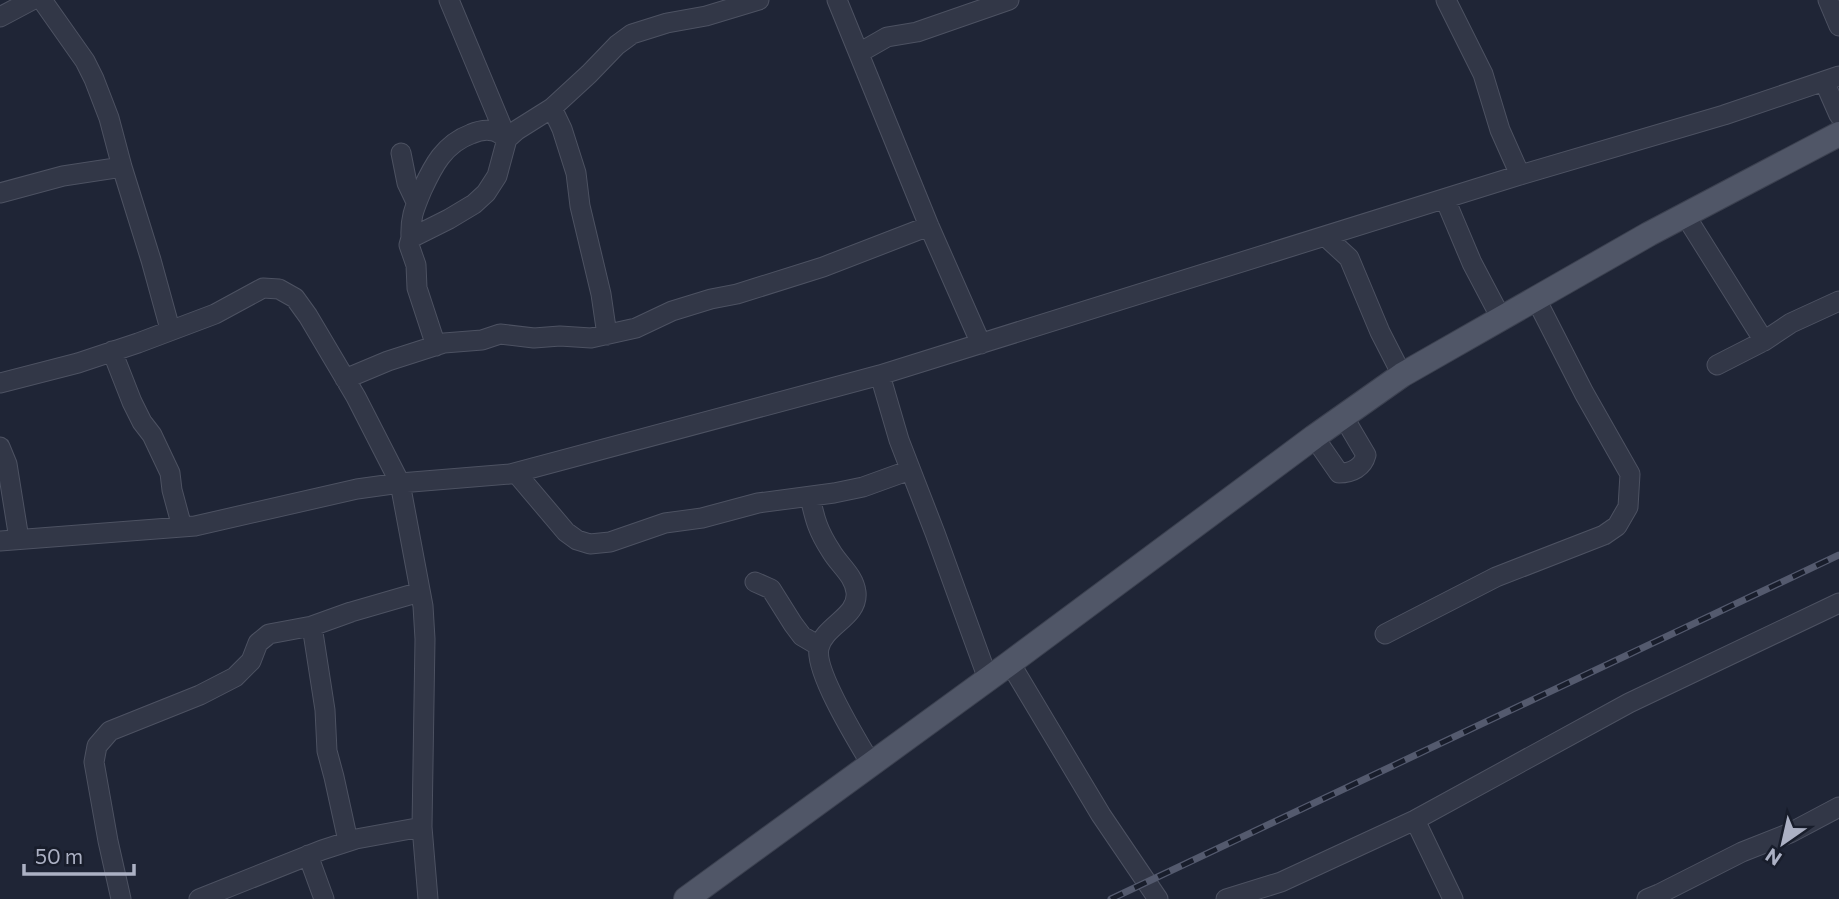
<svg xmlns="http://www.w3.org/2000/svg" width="1839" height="899" viewBox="0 0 1839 899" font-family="Commissioner,sans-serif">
	<rect width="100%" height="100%" fill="#1f2536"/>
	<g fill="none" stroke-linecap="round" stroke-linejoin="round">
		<g stroke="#4d5262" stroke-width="21">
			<path id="minor" d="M42 0 85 61 94 79 109 118 122 167 151 260 170 329
				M449 0 507 139
				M837 0 929 226 981 344
				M1446 0 1483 74 1500 130 1520 175
				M1828 0 1839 26
				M0 17 32 0
				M859 53 887 37 917 32 1009 0
				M1824 81 1839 115
				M552 108 562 129 576 173 580 206 601 294 607 335
				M401 153 407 183 416 202
				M0 193 63 176 122 167
				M1445 199 1472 263 1501 318
				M1685 215 1764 341
				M1325 236 1349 258 1380 332 1402 375
				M411 238C410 218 414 209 422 190 433 166 444 144 471 134 478 131 485 129 493 131 498 132 503 136 507 139
				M436 346 417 288 416 265 409 245 411 238 449 219 474 204 486 193 497 176 507 139 517 130 552 108 589 74 617 45 632 34 667 23 706 16 759 0
				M112 351 132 402 142 422 152 435 170 473 172 490 182 527
				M1717 365 1764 341 1791 323 1839 301
				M880 375 899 440 935 533 988 679
				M345 379 388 361 444 343 482 340 500 334 534 338 560 336 591 338 636 328 672 311 711 299 737 294 823 267 929 226
				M0 383 78 363 138 343 215 314 263 288 279 289 295 298 308 316 356 397 400 483 423 606 425 639 422 827 428 899
				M1314 437 1339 473C1352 473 1363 467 1366 455L1343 416
				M0 447 7 464 19 539
				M516 473 566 532 577 540 590 544 610 542 665 523 702 518 758 503 834 493 863 487 910 470
				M810 497C815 520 818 531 831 551 839 565 854 575 856 592 859 617 824 625 819 648 814 671 858 742 871 764
				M0 541 195 526 357 489 400 483 510 474 880 375 1520 175 1724 115 1839 76
				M755 582 771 589 793 624 802 636 819 646
				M312 626 325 710 327 751 334 777 348 841
				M1385 634 1496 577 1604 535 1617 526 1628 507 1630 474 1584 393 1536 299
				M1010 663 1101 815 1158 899
				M1415 820 1453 899
				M308 855 324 899
				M121 899 108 841 94 762 97 746 110 731 200 695 235 677 251 661 258 643 269 634 312 626 351 612 420 592
				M199 899 322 850 356 839 422 827
				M1226 899 1281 882 1415 820 1629 703 1839 603
				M1647 899 1659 894 1742 852 1790 833 1839 807"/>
		</g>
		<g stroke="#3c4150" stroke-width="26">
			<path id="major" d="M686 899 1010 663 1314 437 1402 375 1649 234 1839 134"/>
		</g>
		<use href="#minor" stroke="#323747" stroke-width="19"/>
		<use href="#major" stroke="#505667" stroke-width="24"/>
		<g stroke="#545a6e" stroke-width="7">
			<path id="rail" d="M1111 899 1839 555"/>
		</g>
		<use href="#rail" stroke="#181d2b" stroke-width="4.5" stroke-dasharray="13" stroke-linecap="butt"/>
	</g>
	<g transform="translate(1783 843) rotate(214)" stroke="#181d2b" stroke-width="5" paint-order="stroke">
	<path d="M0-5L12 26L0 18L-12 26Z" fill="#acb1c4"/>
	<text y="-10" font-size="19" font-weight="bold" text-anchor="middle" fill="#acb1c4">N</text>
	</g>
	<path d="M24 864v10h110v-10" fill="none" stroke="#acb1c4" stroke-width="3.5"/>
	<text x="35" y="864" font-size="21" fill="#acb1c4" stroke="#181d2b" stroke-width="5" paint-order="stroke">50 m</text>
</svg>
